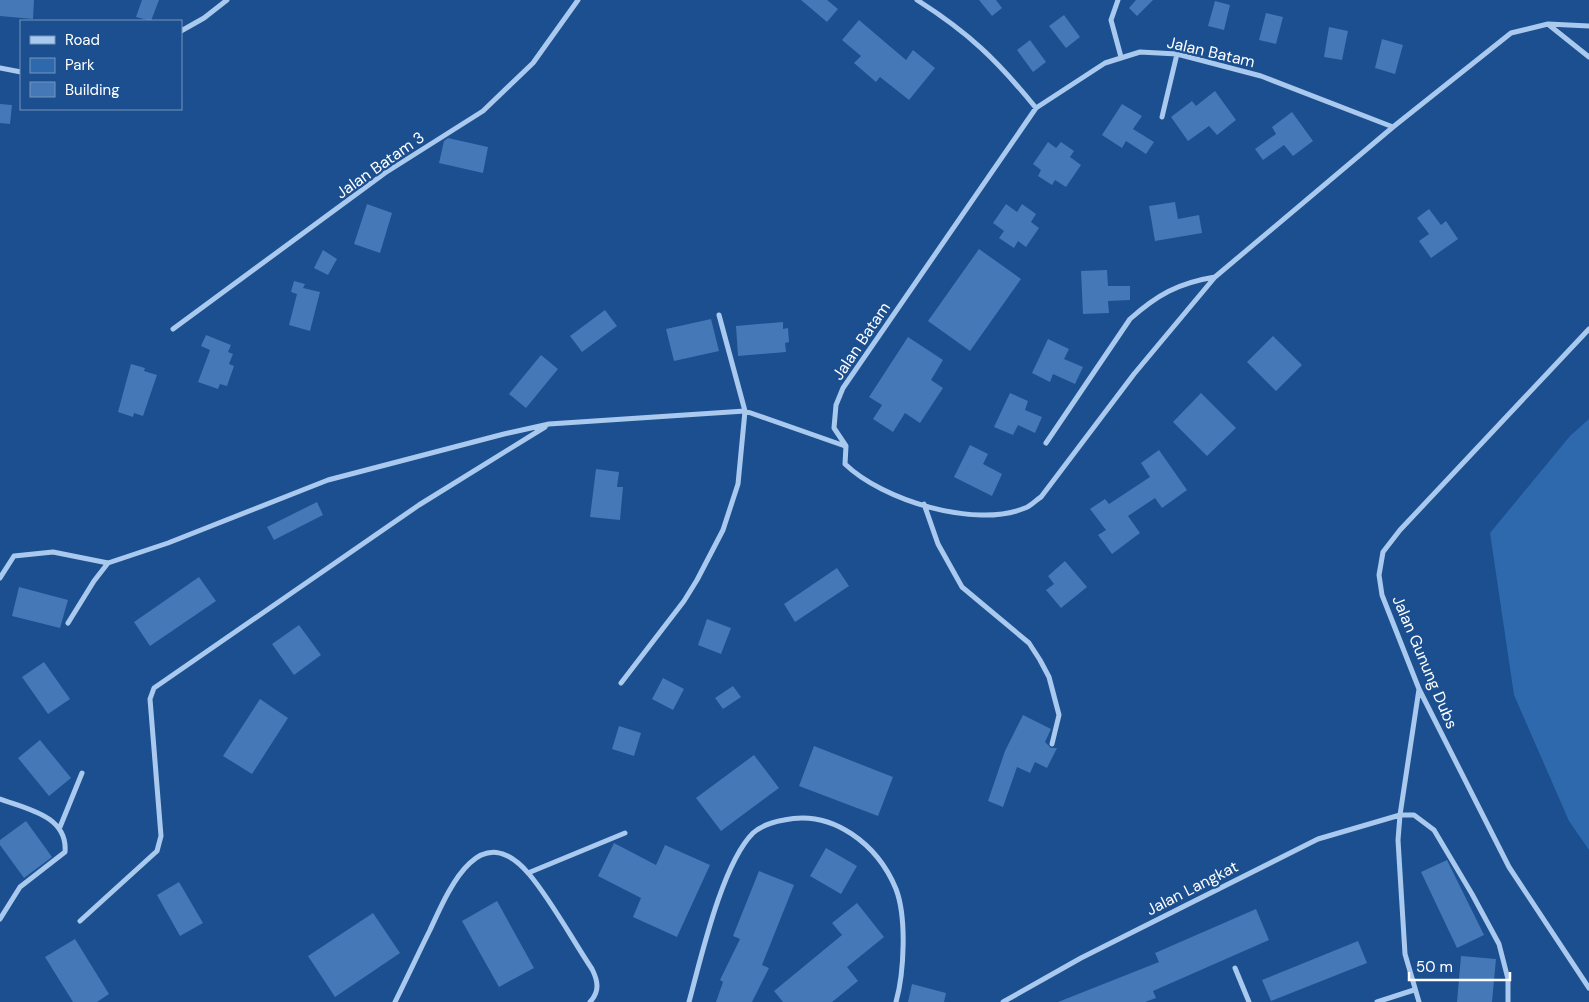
<svg xmlns="http://www.w3.org/2000/svg" width="1589" height="1002" viewBox="0 0 1589 1002" font-family="'DM Sans',sans-serif">
	<rect width="100%" height="100%" fill="#1b4f8f"/>
	<path fill="#2e69ad" d="M1589 419V850L1569 821 1514 695 1490 533 1570 436Z"/>
	<path fill="#4478b7" d="M0 0H34L33 19 0 16Z
		M142 0H159L151 21 136 17Z
		M801 0H827L838 9 827 22Z
		M979 0H996L1002 8 992 16Z
		M1136 0H1153L1137 16 1129 8Z
		M1215 1 1230 5 1224 30 1208 26Z
		M1266 13 1283 17 1276 44 1259 40Z
		M1064 15 1080 37 1066 48 1049 26Z
		M859 20 906 60 913 50 935 68 909 100 880 77 876 82 854 63 861 56 842 40Z
		M1329 27 1348 31 1342 60 1324 57Z
		M1382 39 1403 45 1395 74 1375 68Z
		M1030 40 1046 62 1033 72 1017 50Z
		M1215 91 1236 120 1217 135 1209 126 1188 141 1171 117 1192 101 1196 106Z
		M0 104 12 105 10 124 0 123Z
		M1122 104 1142 116 1133 129 1154 142 1146 154 1126 141 1122 148 1102 135Z
		M1292 112 1313 141 1293 156 1284 145 1263 160 1255 149 1276 134 1272 127Z
		M448 138 488 147 483 173 439 163 444 141Z
		M1048 142 1056 148 1061 142 1074 151 1070 157 1081 165 1066 187 1055 180 1052 185 1038 176 1041 170 1033 164Z
		M1175 202 1178 219 1199 215 1202 233 1155 241 1149 206Z
		M367 204 392 213 380 253 354 244Z
		M1006 204 1017 212 1022 204 1036 214 1031 222 1039 228 1026 247 1018 241 1014 248 999 238 1004 231 993 223Z
		M1429 209 1441 225 1446 221 1458 239 1431 258 1419 241 1429 234 1417 218Z
		M979 249 1021 279 970 351 928 321Z
		M323 250 337 259 328 275 314 268Z
		M1107 270 1108 286H1130V300L1108 301 1109 313 1083 314 1081 271Z
		M294 281 305 284 303 288 320 292 310 331 289 325 297 294 291 292Z
		M605 310 617 326 582 352 570 336Z
		M711 319 719 351 674 361 666 329Z
		M783 322V329L788 328 789 342 785 343 786 352 738 356 736 326Z
		M206 335 231 345 228 352 233 354 229 364 234 366 227 386 220 384 218 389 198 382 210 350 201 346Z
		M1273 336 1302 365 1276 391 1247 362Z
		M908 337 943 360 931 380 943 388 920 423 905 413 893 432 873 419 882 405 869 397Z
		M1048 339 1069 349 1064 359 1083 367 1075 384 1053 374 1050 382 1032 373Z
		M541 355 558 369 526 408 509 394Z
		M131 364 145 368 144 371 157 375 143 416 134 413 133 417 118 412Z
		M1010 393 1028 401 1025 410 1042 417 1035 433 1018 425 1013 435 994 427Z
		M1201 393 1236 428 1207 456 1173 422Z
		M970 445 988 454 983 464 1002 474 992 496 954 477Z
		M1159 450 1187 490 1162 508 1155 498 1128 516 1140 533 1112 554 1098 535 1106 530 1090 509 1105 499 1109 504 1150 477 1141 463Z
		M596 469 619 472 617 487H623L620 520 590 517Z
		M317 502 323 515 274 540 267 527Z
		M1065 561 1087 587 1061 608 1046 590 1054 584 1048 576Z
		M837 568 849 586 795 622 784 604Z
		M199 577 216 601 150 646 134 622Z
		M19 587 68 600 60 628 12 616Z
		M707 619 731 628 721 654 698 645Z
		M299 625 321 655 294 675 272 644Z
		M44 662 70 699 48 714 22 677Z
		M663 678 684 689 673 710 652 699Z
		M733 686 741 697 723 709 715 698Z
		M260 699 288 718 252 774 223 756Z
		M1023 715 1051 729 1045 742 1051 748H1057L1047 768 1035 762 1030 773 1017 767 1003 807 988 801 1005 751Z
		M619 726 641 733 634 756 612 749Z
		M40 740 71 778 49 796 18 758Z
		M814 746 893 777 878 816 799 786Z
		M754 755 779 788 721 831 696 798Z
		M26 821 52 857 24 878 0 845V840Z
		M614 843 656 865 665 845 710 865 677 937 633 917 641 898 598 876Z
		M826 848 857 866 841 894 810 876Z
		M1447 860 1484 935 1457 948 1421 872Z
		M759 871 794 885 762 965 769 968 752 1002H716L723 982 720 980 740 939 733 936Z
		M179 882 203 923 180 936 157 895Z
		M497 901 534 968 499 987 462 921Z
		M857 903 884 937 847 967 858 981 832 1002H783L774 991 842 935 832 923Z
		M1256 909 1269 940 1153 991 1156 998 1145 1002H1058L1159 962 1155 953Z
		M373 913 400 953 335 997 308 956Z
		M75 939 109 994 97 1002H73L45 957Z
		M1358 941 1367 963 1271 1001 1262 980Z
		M1461 956 1496 959 1492 1002H1457Z
		M912 984 946 993 944 1002H908Z"/>
	<g fill="none" stroke-linecap="round" stroke-linejoin="round">
		<path stroke="#a9c9ee" stroke-width="5" d="M917 0C969 33 997 60 1036 108
			M1118 0 1111 20 1121 57
			M1549 25 1589 57
			M181 31 204 18 227 0
			M0 68 21 72
			M1162 117 1177 54
			M1393 127 1261 76 1177 54 1140 52 1105 63 1036 108 843 388 836 405 834 428 846 446 845 464C882 500 975 529 1025 508 1031 506 1036 500 1041 497L1134 374 1215 277 1393 127 1511 33 1548 24 1589 26
			M173 329 385 173 483 111 533 63 578 0
			M1589 329 1400 530 1383 552 1379 575 1382 595 1419 689 1509 867 1589 988
			M1046 443 1130 319C1157 295 1178 283 1215 277
			M924 504 938 544 962 587 1029 643 1040 660 1049 677 1059 715 1052 744
			M0 578 14 556 53 552 108 563 168 543 328 480 504 434 549 424 745 411 845 446
			M68 623 94 581 108 563
			M621 683 684 601 697 580 723 530 738 484 745 411 719 315
			M1419 689 1400 815 1398 840 1405 954 1419 1002
			M0 799C27 809 68 816 65 852L20 887 0 919
			M60 827 82 773
			M528 873 625 833
			M80 921 157 851 161 836 150 699 154 688 419 505 545 427
			M1235 968 1249 1002
			M395 1002C407 978 418 954 430 930 448 891 479 815 529 874 551 900 572 939 592 969 598 981 600 991 590 1002
			M689 1002C701 958 722 864 753 833 762 825 772 822 784 820 833 809 878 845 896 889 907 918 904 973 896 1002
			M1003 1002 1081 958 1318 839 1400 815H1414L1434 830 1472 894 1499 944 1508 979V1002
			M1377 1002 1414 990"/>
	</g>
	<g text-anchor="middle" dominant-baseline="central" stroke-width="4.5" stroke-linejoin="round" paint-order="stroke">
		<g font-size="16" fill="#fff" stroke="#1b4f8f">
			<text transform="translate(1211 52) rotate(13)">Jalan Batam</text>
			<text transform="translate(380 165) rotate(-35)">Jalan Batam 3</text>
			<text transform="translate(861 341) rotate(-56)">Jalan Batam</text>
			<text transform="translate(1425 662) rotate(67)">Jalan Gunung Dubs</text>
			<text transform="translate(1192 888) rotate(-27)">Jalan Langkat</text>
		</g>
	</g>
	<rect x="20" y="20" width="162" height="90" fill="#1b4f8f" stroke="#7695bc"/>
	<rect x="30" y="36" width="25" height="8" fill="#a9c9ee" stroke="#7695bc"/>
	<text x="65" y="45" font-size="15" fill="#ffffff">Road</text>
	<rect x="30" y="58" width="25" height="15" fill="#2e69ad" stroke="#7695bc"/>
	<text x="65" y="70" font-size="15" fill="#ffffff">Park</text>
	<rect x="30" y="82" width="25" height="15" fill="#4478b7" stroke="#7695bc"/>
	<text x="65" y="95" font-size="15" fill="#ffffff">Building</text>
	<path d="M1409 972v8h101v-8" fill="none" stroke="#ffffff" stroke-width="2.5"/>
	<text x="1416" y="972" font-size="15" fill="#ffffff" stroke="#1b4f8f" stroke-width="4" paint-order="stroke">50 m</text>
</svg>
